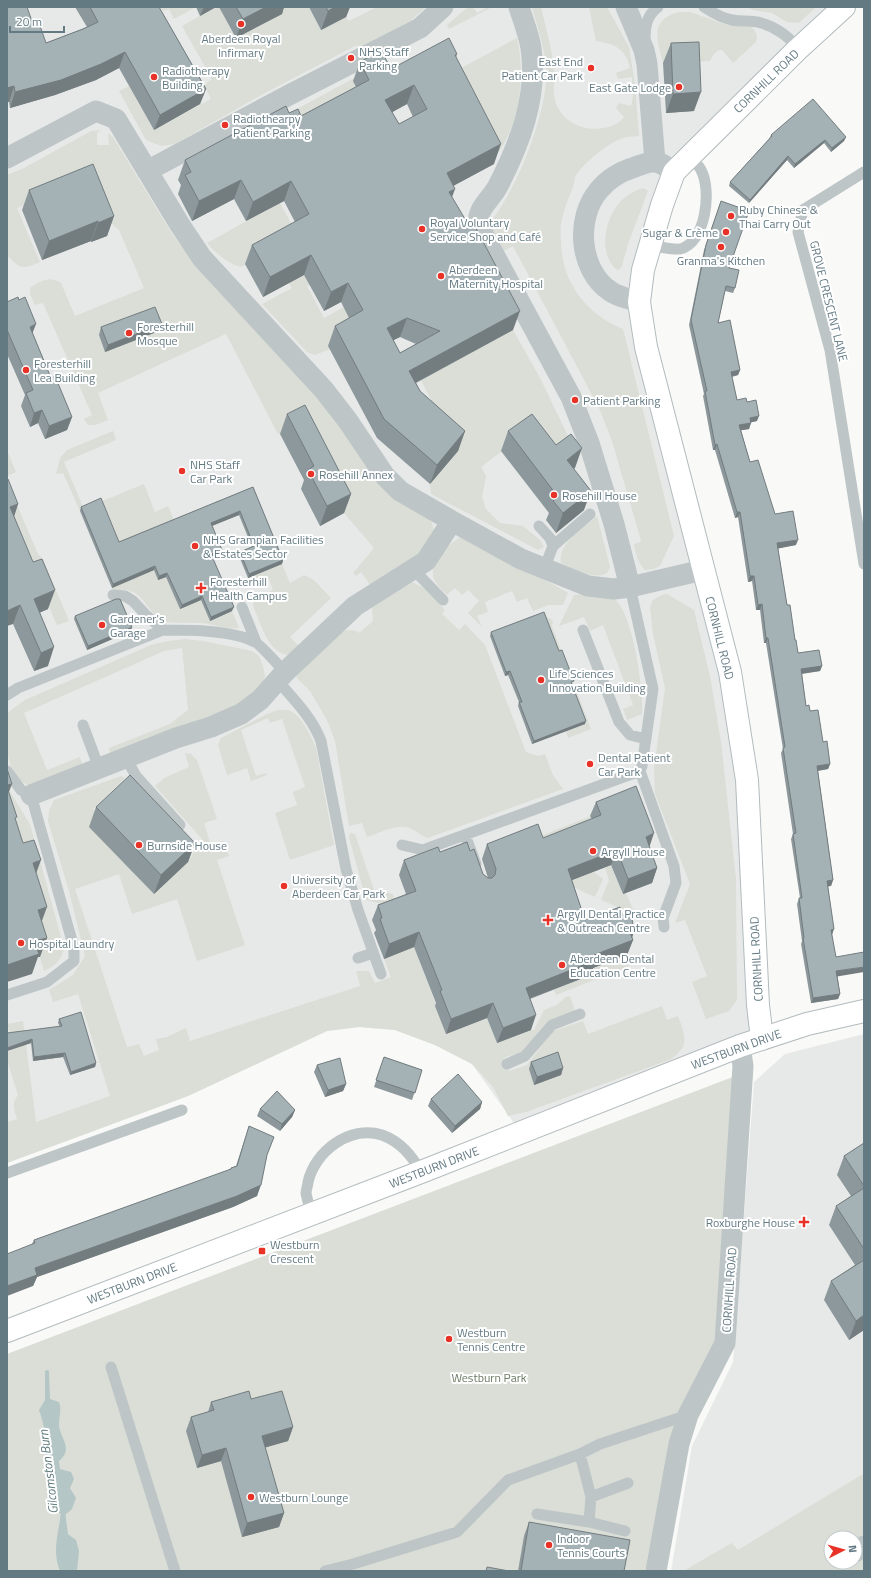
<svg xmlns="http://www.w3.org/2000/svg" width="871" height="1578" viewBox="0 0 871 1578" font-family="'Titillium Web',sans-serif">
	<rect width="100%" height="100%" fill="#f9f9f7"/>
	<path fill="#e7e9e8" d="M7 7H844L674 172 639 302 747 780 762 1039 521 1133 472 1064 435 1045 395 1030 359 1027 327 1031 188 1096 7 1163Z
		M864 1034V1473L738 1551 732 1544 683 1571H671L692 1446 733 1362 754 1082 785 1054Z"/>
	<path fill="#daded6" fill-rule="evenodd" d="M160 7H196L174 19 169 9 163 11Z
		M216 7H222L236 38 281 14 278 7H309L321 30 346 17 349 21 377 7H426L410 21 362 46H355L265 93 175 144 161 146 146 140 119 91 129 86 154 130 211 99 204 85 212 79 182 26Z
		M468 7H473L477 13 488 7H492L449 29 447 25Z
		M532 7H541C546 28 552 49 554 70 555 78 553 87 554 95 556 115 575 129 595 129 606 128 618 126 624 117L616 108 619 103 631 106 633 96 632 77 618 79 616 73 630 68C625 48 615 44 596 41L589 7H607L629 47 635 84 639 136C634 137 628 136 623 138 609 142 584 163 576 175 574 179 574 185 572 190 567 201 563 212 561 224 560 230 561 237 561 243 562 282 586 314 623 329L674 536 660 566 654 569 645 570C637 563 636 553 634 544L641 542 640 537 612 441 599 408 513 246 498 254 487 226C515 195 550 109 546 66 544 46 537 26 532 7Z
		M746 7H816L799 23 787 22 772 13 753 10Z
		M679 12H690L724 24 752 27C756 32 758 36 756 42L733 63 722 50C715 50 713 55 710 61L663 63C657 39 649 20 679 12Z
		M517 38C526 78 520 129 492 160L448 75Z
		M373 68 362 99 303 130 293 111Z
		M101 130 97 133V145H109L108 133 113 137 172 234 199 270 302 379 418 510 432 522 434 533 426 550 371 586 361 572 356 576 353 573 374 548 344 513 325 476 280 434H278L226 334 98 393 108 420 95 425H88L84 419 92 415 43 303 35 305 30 294V288C39 281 51 275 61 283L75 316 144 288 119 230 110 222 88 177 17 208 40 262C22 270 20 269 7 255V175L24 168 91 131Z
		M643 188 648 191 628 244 622 266 620 269 617 270C597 254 605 216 622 200 628 194 635 191 643 188Z
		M274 192 298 236 241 267C227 263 217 254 207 243L272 207Z
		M312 271 326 275 307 286 324 318 344 307 356 330 330 349 315 355 307 352 262 304 292 288 289 283Z
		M513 330 539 376 574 448 564 454 528 431 481 467 486 476 482 497 486 509 500 523 523 526 540 540 544 547 538 550 431 494 430 484 458 451 413 410 431 400 421 380Z
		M113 431 116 440 64 462 84 509 80 511 63 473 56 474 60 458 67 450Z
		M7 450 16 472 7 476Z
		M144 484 155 512 168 506 175 522 125 563 100 502Z
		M7 498H14L38 554 43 559 69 621 57 625 7 511Z
		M597 516 610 567C606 586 571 568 561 563 558 542 583 529 597 516Z
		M461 537 479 542 568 593 563 605H549L533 611 527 598 517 602 512 591 485 602 488 612 477 616 482 627 468 613 479 601 468 590 462 595 455 588 447 595C442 590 434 583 433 575 431 562 450 542 461 537Z
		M282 564 290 583 304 575 314 580 331 598 290 637 300 647 290 655C268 655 261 623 253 606 253 596 265 594 273 590L269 579 251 586 248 578Z
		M188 567 201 600 232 611 239 628C225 630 212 623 199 623 190 622 172 624 164 621 143 611 144 583 114 592L112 588 132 579 129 572Z
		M410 581 424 588 445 610 442 614 459 630 465 624 485 645 526 752 538 756 545 754 553 775 563 789 428 838C421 836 418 832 412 829 399 822 379 833 367 837L362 823 349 826 335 741 327 720 310 691 296 677 312 658 338 632 348 630 357 631 359 633 373 621 372 608 375 602Z
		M581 594 614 598C633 614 644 690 642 714L627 720 623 709 633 705 603 625 590 631 584 617 559 626 574 595Z
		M667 594 694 610 710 676 721 742 736 879 737 1000 729 1011 706 1019 692 982 707 976 685 920 675 923 690 884 655 794 654 768 665 688 653 634 650 607 653 600 662 595Z
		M542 615 553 620 552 626 562 653 558 655Z
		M185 639 203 641 252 651 259 656 263 666 265 676 263 684 254 694 217 716 110 754 109 748 170 724 188 710 182 648 164 651 24 713 47 770 80 757 82 763 81 768 31 786C2 779 7 736 7 713L25 700 151 645 168 641Z
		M574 684 591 729 568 738 566 732 570 686Z
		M278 710C281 710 285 710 288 710 302 715 311 736 316 748L334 845 290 860 275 813 297 805 293 792 305 787 282 719 270 723 268 718 241 730 256 776 266 773 267 775 251 781 247 768 227 775 218 745 221 738 267 714Z
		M185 753 191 754 197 760 217 819 204 823 211 845 224 841 229 856 217 860 245 945 197 961 177 899 132 914 119 874 75 889 127 1047 139 1044 144 1056 159 1050 156 1039 167 1037 186 1028 190 1041 360 986 356 971H369L375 983 391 977 384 959 397 954 413 944 436 1005 446 1034 487 1018 497 1043 531 1030H534L544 1010 557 1005 566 997 570 996 575 1011 523 1051 504 1058 509 1071 527 1065 553 1031 583 1021 588 1034 662 1006 667 1020 678 1016C686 1037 690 1047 669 1060L526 1112 508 1116 493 1087 472 1064 435 1045 395 1030 359 1027 327 1031 188 1096 7 1163V1122L17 1119C14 1109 11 1103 18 1095L7 1060V1051L15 1048 7 1024 23 1021 36 1122 110 1096 78 994 53 1002 49 990 73 975 85 956 69 891 48 821 49 811 54 800 121 776 125 778 93 809 100 816 154 894 188 862 202 839 155 786 164 778 189 767Z
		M7 787 30 824 64 948C61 960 56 966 44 971L31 929 17 863Z
		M591 816 596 830 537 850 533 839Z
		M350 833 355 834 374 890 393 894 399 910 391 906 366 900 349 837Z
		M611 865 623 894 626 893 634 912 632 913 601 900 609 880 605 868Z
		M594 872 603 879 595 897 564 883Z
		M627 955 629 966 556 995 554 990 590 975 589 970Z
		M738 1075 719 1339 646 1571H7V1354Z
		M864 1473V1571H683L732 1543 738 1550ZM831 1538H855V1562H831Z"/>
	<path fill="#b5c6c7" d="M47 1370 49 1371 50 1399 59 1402C62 1410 59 1416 59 1425 60 1438 74 1449 59 1461L60 1469 71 1472 74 1479 70 1488 76 1498 72 1509 66 1514 62 1530 76 1540 79 1551 77 1571H60C52 1552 58 1534 61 1514L52 1508 51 1496 47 1487 50 1476 55 1470 53 1460 45 1454C46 1437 45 1427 39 1410L45 1400V1371Z"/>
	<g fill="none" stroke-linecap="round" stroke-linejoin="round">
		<path stroke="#b5c6c7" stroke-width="5.5" d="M63 1517 66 1540"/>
		<g stroke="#b2bbbe" stroke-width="24">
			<path id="secondary" d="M762 1039 758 1005 747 780 730 672 646 347 639 302 643 270 662 205 674 172 797 50 844 7
				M7 1331 421 1172 740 1046 807 1024 864 1011"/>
		</g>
		<path stroke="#bdc5c7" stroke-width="11" d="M704 7C713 13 722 18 732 20 742 22 752 20 761 23 777 27 788 37 800 49
			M645 41C645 27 646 16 658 7
			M864 172 803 210 798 232 830 350 864 564
			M649 246C657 246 673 250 680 249 706 243 712 190 701 170 699 165 693 161 689 157
			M539 526 550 538 553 546 544 569
			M553 546 590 514
			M413 569 443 600
			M630 587 653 689 642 766 640 771 674 866 676 883 663 918 664 927
			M113 595 125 596 133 601 145 614 163 630C189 630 232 630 255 642 260 644 279 666 285 672
			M242 607 256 642
			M583 630 619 722 630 735 646 739
			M278 681C294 700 312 717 321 741L346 869 358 910 381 974
			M7 695 18 688 163 630
			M83 725 99 768
			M126 758 136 776 180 825
			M7 771 21 790 31 795 74 948V961L47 982 7 995
			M465 835 476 864
			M402 845 423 850 640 771
			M358 958 373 953
			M507 1064 525 1056 552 1025 580 1014
			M7 1173 182 1110
			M312 1214C310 1208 307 1200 306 1193 306 1190 308 1185 308 1182 315 1151 350 1125 382 1135 401 1142 412 1156 421 1172
			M111 1367 175 1571
			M580 1454 591 1497 589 1522
			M591 1497 628 1483
			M537 1514 589 1522 625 1531
			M325 1571 353 1564 457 1532 508 1480 580 1454 600 1444 688 1415"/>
		<path stroke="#bdc5c7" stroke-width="21" d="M519 7C523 20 529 35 531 48 538 97 520 143 498 186 490 201 478 206 478 225L571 397 589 443 614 524 630 587
			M626 7 644 50 647 64 655 162
			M7 158 96 111 116 119 180 225 202 258 324 390 348 421 385 476 400 491 452 521 521 559 588 586 614 589 630 587 703 570
			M147 171 289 95 420 28 443 7
			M639 302C630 299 618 297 610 291 579 270 575 218 599 190 608 179 622 171 635 167 641 165 649 161 656 162 663 163 669 169 674 172
			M31 795 176 738 211 727 241 714 260 700 285 672 355 606 426 561 452 521
			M855 1552 864 1546
			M656 1571 679 1444 688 1415 725 1343 743 1066 740 1046"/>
		<use href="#secondary" stroke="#fff" stroke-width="22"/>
	</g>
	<path fill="#8d989c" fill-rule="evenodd" d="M7 7 33 24 46 43 87 27 75 7H159L206 89 200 104 154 130 119 68 96 80 55 95 10 108 9 102H7Z
		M196 7H216L200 16Z
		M219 7H284L282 14 236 38Z
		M309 7H350L346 17 321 30Z
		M671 43 694 111 666 113 663 63Z
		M457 54 456 58 494 164 453 186 452 197 513 330 416 383 420 391 465 431 458 451 430 484 377 438 328 346 335 326 349 318 341 302 324 311 304 275 263 297 245 264 252 245 295 222 284 201 246 221 234 199 192 221 178 194 181 185 178 180 185 160 289 113 301 116 356 87 353 81 360 62 391 69ZM407 104 413 117 399 124 392 112ZM400 337 416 344 400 353 393 340Z
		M771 135 846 137 844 141 831 152 824 143 794 168 787 160 749 203 729 186 730 182 769 139Z
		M29 190 114 216 107 236 91 242V241L42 260 22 210Z
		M721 201 729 268 735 288 733 293 725 291 718 323 740 370 738 375 732 377 737 400 747 402 757 421 751 422 749 429 741 430 750 462 775 514 796 545 778 548 787 605 798 653 822 666 820 671 802 674 806 706 810 711 823 742 830 764 828 769 818 771 833 880 831 886H828L832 935 840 994 838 999 811 1003 801 944 802 941 797 904 799 898H800L791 839 793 834 781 753 783 749 766 643H764L760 610H756L752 581 748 582 738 517 735 518 715 450H713L703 396 704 394 689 325 704 250Z
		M7 302 33 334 51 378 72 417 67 430 45 439 38 423 30 427 21 406 25 395 7 354Z
		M162 324 159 331 105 352 99 335 101 327Z
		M287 414 351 494 344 513 320 526 301 489 304 480 280 434Z
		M508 431 556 445 575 468H574L584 510 556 533 546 520 549 513 501 451Z
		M7 479 18 504 14 516 48 609 39 613 48 666 34 671 13 624Z
		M253 487 283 560 282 564 248 578 239 556 240 552 252 547 239 515 212 526 222 550 221 554 212 557 232 611 210 621 201 600 180 609 166 577 158 580 154 570 112 588 80 511 81 507 119 542Z
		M75 616 131 631 87 650 74 619Z
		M491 632 559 651 573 685H572L585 724 532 744 518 706 519 702 508 675 505 676 490 636Z
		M596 802 649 847 657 868 652 883 623 894 611 865 572 880 585 920 623 916 634 931 632 938 633 940 627 955 593 968 591 975 530 999 531 1030 497 1043 487 1018 446 1034 435 1006 436 1003 414 947 384 959 374 933 376 930 372 920 378 905 406 894 399 875 404 860 470 851 483 874 488 878 482 859 487 844 543 838 592 819 590 816Z
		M96 807 195 843 188 862 154 894 89 827Z
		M59 1019 96 1063 95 1067 70 1075 63 1057 33 1061 31 1043 7 1051 60 1027 58 1023Z
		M384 1057 422 1070 412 1100 374 1087Z
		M531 1062 563 1068 561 1075 534 1085 529 1069Z
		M317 1065 346 1084 343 1091 325 1097 314 1072Z
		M431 1099 482 1102 480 1109 452 1133 428 1106Z
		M260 1109 295 1110 292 1117 280 1131 257 1116Z
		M249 1126 267 1156 257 1196 233 1207 37 1277 33 1286 32 1244 34 1240 230 1170 231 1168 236 1166Z
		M864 1143V1330L849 1340 824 1300 831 1281 855 1265 829 1225 836 1206 851 1196 837 1175 844 1156Z
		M251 1399 293 1427 288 1441 265 1447 284 1513 279 1527 242 1537 221 1461 197 1468 186 1431 191 1417 208 1412 211 1402Z
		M529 1522 624 1571H518L524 1536Z"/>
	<path fill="#737c7f" d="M204 7H216L200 16Z
		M266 7H284L282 14 236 38 243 19Z
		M335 7H350L346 17 321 30 328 11Z
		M125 52 119 68 96 80 55 95 10 108 15 92Z
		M414 85 407 104 378 120 385 100Z
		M14 86 9 102H7V88Z
		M206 89 200 104 154 130 160 115Z
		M701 92 694 111 666 113 673 94Z
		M846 137 844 141 831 152 832 148Z
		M825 140 824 143 794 168 795 164Z
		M501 144 494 164 440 193 447 173Z
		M788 156 787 160 749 203 750 200Z
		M241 180 234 199 192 221 199 201Z
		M291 181 284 201 246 221 253 202Z
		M455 189 448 208 449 192Z
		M114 216 107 236 91 242 98 223Z
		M98 221 91 241 42 260 49 241Z
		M311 255 304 275 263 297 270 277Z
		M348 283 341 302 324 311 331 292Z
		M520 311 513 330 402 390 409 371Z
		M407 318 400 337 380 347 387 328Z
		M36 324 31 337 30 327Z
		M162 324 159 331 105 352 108 345Z
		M740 370 738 375 729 377 731 372Z
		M42 410 38 423 30 427 34 413Z
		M759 416 757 421 748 423 750 418Z
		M72 417 67 430 45 439 49 426Z
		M751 423 749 429 737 431 739 425Z
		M465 431 458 451 430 484 437 465Z
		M717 444 715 450H713L715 445Z
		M582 448 575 468 560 479 567 460Z
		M591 491 584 510 556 533 563 513Z
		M351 494 344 513 320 526 327 506Z
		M18 504 12 523 10 507Z
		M240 511 239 515 209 527 211 523Z
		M737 512H740L738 517 735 518Z
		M798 540 796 545 776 549 777 543Z
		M222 550 221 554 210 558 211 554Z
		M283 560 282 564 248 578 249 574Z
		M155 566 154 570 112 588 113 584Z
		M167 573 166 577 158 580 159 576Z
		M750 576H754L752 581 748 582Z
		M55 590 48 609 27 618 34 599Z
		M202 596 201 600 180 609 182 605Z
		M762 604 760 610H756L758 605Z
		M20 605 13 624 7 626V611Z
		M234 607 232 611 210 621 211 617Z
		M132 627 131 631 87 650 88 646Z
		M766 638H768L766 643H764Z
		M54 647 48 666 34 671 41 653Z
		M822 666 820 671 799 674 801 669Z
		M510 671 508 675 505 676 506 672Z
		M586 721 585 724 532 744 534 741Z
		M830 764 828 769 815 771 817 766Z
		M12 784 7 797V785Z
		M654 833 649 848 646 837Z
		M195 843 188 862 154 894 161 875Z
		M617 850 611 865 562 884 568 869Z
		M41 860 34 879 33 863Z
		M657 868 652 883 623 894 628 879Z
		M833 880 831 886 825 887 827 881Z
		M47 907 40 926 38 910Z
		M834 929 832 935 831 930Z
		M634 931 631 941 633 940 627 955 593 968 591 975 520 1002 526 988 594 955 630 933Z
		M419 932 414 947 384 959 389 944Z
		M47 938 40 957H38L32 974 7 982V965L34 941Z
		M864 967V972L834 977 836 971Z
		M840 994 838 999 811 1003 813 998Z
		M493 1003 487 1018 446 1034 451 1019Z
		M536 1015 531 1030 497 1043 503 1028Z
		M32 1039 31 1043 7 1051V1048Z
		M65 1053 63 1057 33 1061 34 1057Z
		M96 1063 95 1067 70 1075 71 1072Z
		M563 1068 561 1075 534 1085 537 1077Z
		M346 1084 343 1091 325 1097 328 1090Z
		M482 1102 480 1109 452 1133 455 1126Z
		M295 1110 292 1117 280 1131 282 1124Z
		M261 1185 257 1196 233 1207 37 1277 33 1286 7 1296V1286L35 1268Z
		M864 1315V1330L849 1340 856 1321Z
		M293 1427 288 1441 257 1450 262 1436Z
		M226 1448 221 1461 197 1468 202 1455Z
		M284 1513 279 1527 242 1537 247 1523Z"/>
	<path fill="#a4b1b5" stroke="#737c7f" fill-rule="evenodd" d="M7 7H27L33 24 39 23 46 43 83 29 98 22 90 7H159L206 89 160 115 125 52 101 64 61 80 15 92 14 86 7 88Z
		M236 7H266L243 19Z
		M326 7H335L328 11Z
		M449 38 457 54 455 55 501 144 447 173 455 189 449 192 468 224 472 221 520 311 409 371 420 391 465 431 437 465 384 419 335 326 363 310 348 283 331 292 311 255 270 277 252 245 309 214 291 181 253 202 241 180 199 201 185 175 191 172 185 160 286 106 289 113 298 109 301 116 369 80 360 62 381 50 391 69ZM414 85 427 109 399 124 385 100ZM407 318 440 331 400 353 387 328Z
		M699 42 701 92 673 94 671 43Z
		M813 99 846 137 832 148 825 140 795 164 788 156 750 200 730 182 772 136 771 135Z
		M93 164 114 216 98 223V221L49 241 29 190Z
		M721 201 749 211 729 268 739 270 735 288 726 286 718 323 730 320 740 370 731 372 737 400 746 398 747 402 756 400 759 416 750 418 751 423 739 425 750 462 758 460 775 514 793 511 798 540 777 543 787 605H790L795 640H796L798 653 819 650 822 666 801 669 806 706 809 705 810 711 818 710 823 742 827 741 830 764 817 766 833 880 827 881 834 929 831 930 836 957 864 952V967L836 971 840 994 813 998 803 938H804L799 898H802L793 834 796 833 783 748 785 747 768 638H766L762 604 758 605 754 576H750L740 512H737L717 444 715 445 705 391H707L691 320 706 245Z
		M18 297 19 300 25 297 36 324 30 327 51 378 55 376 72 417 49 426 42 410 34 413 26 393 33 390 7 330V302Z
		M155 307 162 324 108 345 101 327Z
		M305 405 351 494 327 506 308 470 314 466 287 414Z
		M532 414 556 445 571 434 582 448 567 460 591 491 563 513 553 501 558 497 508 431Z
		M7 479H8L18 504 10 507 33 562 42 559 55 590 34 599 54 647 41 653 20 605 7 611Z
		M253 487 283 560 249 574 240 552 254 546 240 511 211 523 222 550 211 554 234 607 211 617 202 596 182 605 167 573 159 576 155 566 113 584 81 507 101 498 119 542Z
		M116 599H120L132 627 88 646 75 616Z
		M544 612 559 651 562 650 574 681 571 682 586 721 534 741 519 702H522L510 671 506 672 491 632Z
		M7 769 12 784 7 785Z
		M130 775 195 843 161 875 96 807Z
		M636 786 654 833 646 837 657 868 628 879 617 850 568 869 585 920 620 907 623 916 631 913 634 931 630 933 633 940 594 955 596 960 526 988 536 1015 503 1028 493 1003 451 1019 440 991 442 990 419 932 389 944 380 919 382 918 378 905 416 891 404 860 438 847 440 852 467 842 470 851 474 849 483 874 488 878H492L495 875 496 869 487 844 538 824 543 838 601 815 596 802Z
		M7 787 17 817 15 818 23 843 34 840 41 860 33 863 47 907 38 910 47 938 34 941 39 954 7 965Z
		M81 1012 96 1063 71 1072 65 1053 34 1057 32 1039 7 1048V1033L62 1026 59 1019Z
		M558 1052 563 1068 537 1077 531 1062Z
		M384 1057 422 1070 415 1093 376 1080Z
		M340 1058 346 1084 328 1090 317 1065Z
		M458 1074 482 1102 455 1126 431 1099Z
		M277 1091 295 1110 282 1124 260 1109Z
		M249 1126 274 1137 267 1155 261 1185 237 1196 35 1268 37 1275 7 1286V1254L35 1243 34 1240 231 1169V1168L237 1166Z
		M864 1143V1186L844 1156Z
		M864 1188V1249L836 1206Z
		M864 1260V1315L856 1321 831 1281Z
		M249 1391 251 1399 282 1391 293 1427 262 1436 284 1513 247 1523 226 1448 202 1455 191 1417 214 1410 211 1402Z
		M529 1522 630 1540 624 1571H521Z
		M487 1567 509 1571H486Z"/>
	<g fill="#e93227" stroke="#fff" stroke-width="1.5">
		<circle cx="241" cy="24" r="4"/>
		<circle cx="351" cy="58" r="4"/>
		<circle cx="591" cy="68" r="4"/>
		<circle cx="154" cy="77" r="4"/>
		<circle cx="679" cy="87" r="4"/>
		<circle cx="225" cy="125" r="4"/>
		<circle cx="731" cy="216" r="4"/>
		<circle cx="422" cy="229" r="4"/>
		<circle cx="726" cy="232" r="4"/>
		<circle cx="721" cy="247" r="4"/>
		<circle cx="441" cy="276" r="4"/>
		<circle cx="129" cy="333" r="4"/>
		<circle cx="26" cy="370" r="4"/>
		<circle cx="575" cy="400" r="4"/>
		<circle cx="182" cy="471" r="4"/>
		<circle cx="311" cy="474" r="4"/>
		<circle cx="554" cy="495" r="4"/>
		<circle cx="195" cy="546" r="4"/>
		<path d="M199 582h4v4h4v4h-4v4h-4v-4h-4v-4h4z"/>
		<circle cx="102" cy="625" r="4"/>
		<circle cx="541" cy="680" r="4"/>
		<circle cx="590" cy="764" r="4"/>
		<circle cx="139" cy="845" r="4"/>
		<circle cx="593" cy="851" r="4"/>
		<circle cx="284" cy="886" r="4"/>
		<path d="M546 914h4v4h4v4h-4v4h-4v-4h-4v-4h4z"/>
		<circle cx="21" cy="943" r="4"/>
		<circle cx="562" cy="965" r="4"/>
		<path d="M802 1216h4v4h4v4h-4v4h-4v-4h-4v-4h4z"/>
		<rect x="258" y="1247" width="8" height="8" rx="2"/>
		<circle cx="449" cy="1339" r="4"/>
		<circle cx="251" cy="1497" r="4"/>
		<circle cx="549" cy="1545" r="4"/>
	</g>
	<g text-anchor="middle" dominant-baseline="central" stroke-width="4" stroke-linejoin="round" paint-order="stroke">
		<g font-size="12" fill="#637a83" stroke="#fff" text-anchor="start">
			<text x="241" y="38" text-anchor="middle">Aberdeen Royal<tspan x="241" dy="14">Infirmary</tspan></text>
			<text x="359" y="51">NHS Staff<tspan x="359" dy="14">Parking</tspan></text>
			<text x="583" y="61" text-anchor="end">East End<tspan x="583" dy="14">Patient Car Park</tspan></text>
			<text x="162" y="70">Radiotherapy<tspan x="162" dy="14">Building</tspan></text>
			<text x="671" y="87" text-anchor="end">East Gate Lodge</text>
			<text x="233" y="118">Radiothearpy<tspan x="233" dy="14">Patient Parking</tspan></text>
			<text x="739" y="209">Ruby Chinese &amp;<tspan x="739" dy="14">Thai Carry Out</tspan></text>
			<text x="430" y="222">Royal Voluntary<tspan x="430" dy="14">Service Shop and Café</tspan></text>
			<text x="718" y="232" text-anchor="end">Sugar &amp; Crème</text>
			<text x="721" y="260" text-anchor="middle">Granma's Kitchen</text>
			<text x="449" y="269">Aberdeen<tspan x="449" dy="14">Maternity Hospital</tspan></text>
			<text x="137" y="326">Foresterhill<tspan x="137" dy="14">Mosque</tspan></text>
			<text x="34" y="363">Foresterhill<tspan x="34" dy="14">Lea Building</tspan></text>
			<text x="583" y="400">Patient Parking</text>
			<text x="190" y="464">NHS Staff<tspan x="190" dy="14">Car Park</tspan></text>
			<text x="319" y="474">Rosehill Annex</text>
			<text x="562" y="495">Rosehill House</text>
			<text x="203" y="539">NHS Grampian Facilities<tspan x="203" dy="14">&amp; Estates Sector</tspan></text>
			<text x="210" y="581">Foresterhill<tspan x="210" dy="14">Health Campus</tspan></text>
			<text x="110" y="618">Gardener's<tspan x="110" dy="14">Garage</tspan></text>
			<text x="549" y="673">Life Sciences<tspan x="549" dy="14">Innovation Building</tspan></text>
			<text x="598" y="757">Dental Patient<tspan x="598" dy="14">Car Park</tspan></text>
			<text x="147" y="845">Burnside House</text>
			<text x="601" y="851">Argyll House</text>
			<text x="292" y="879">University of<tspan x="292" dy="14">Aberdeen Car Park</tspan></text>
			<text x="557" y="913">Argyll Dental Practice<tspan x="557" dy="14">&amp; Outreach Centre</tspan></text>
			<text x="29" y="943">Hospital Laundry</text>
			<text x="570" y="958">Aberdeen Dental<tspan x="570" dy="14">Education Centre</tspan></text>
			<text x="795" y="1222" text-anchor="end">Roxburghe House</text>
			<text x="270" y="1244">Westburn<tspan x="270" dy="14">Crescent</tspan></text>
			<text x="457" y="1332">Westburn<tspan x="457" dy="14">Tennis Centre</tspan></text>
			<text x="259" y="1497">Westburn Lounge</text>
			<text x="557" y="1538">Indoor<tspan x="557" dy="14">Tennis Courts</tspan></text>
		</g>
		<g font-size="12" fill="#637a83" stroke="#fff">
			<text transform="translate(766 81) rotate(-44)">CORNHILL ROAD</text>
			<text transform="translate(829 301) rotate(76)">GROVE CRESCENT LANE</text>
			<text transform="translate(720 638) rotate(76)">CORNHILL ROAD</text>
			<text transform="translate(756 959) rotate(-93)">CORNHILL ROAD</text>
			<text transform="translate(736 1049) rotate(-20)">WESTBURN DRIVE</text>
			<text transform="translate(434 1167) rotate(-21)">WESTBURN DRIVE</text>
			<text transform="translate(132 1283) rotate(-21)">WESTBURN DRIVE</text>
			<text transform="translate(729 1290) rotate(-86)">CORNHILL ROAD</text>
		</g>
		<g font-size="12" fill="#6b7a62" stroke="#fff">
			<text x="489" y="1377">Westburn Park</text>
		</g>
		<g font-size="13" font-style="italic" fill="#5e7a7c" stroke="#fff">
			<text transform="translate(48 1472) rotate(-97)">Gilcomston Burn</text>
		</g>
	</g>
	<rect width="871" height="1578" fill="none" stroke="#637a83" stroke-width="16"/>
	<g transform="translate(843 1550) rotate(84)"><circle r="19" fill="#ffffff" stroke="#c1cacd"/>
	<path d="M0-3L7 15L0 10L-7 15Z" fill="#e93227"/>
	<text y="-6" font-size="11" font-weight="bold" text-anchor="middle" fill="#637a83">N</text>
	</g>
	<path d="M10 26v6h54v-6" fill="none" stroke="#637a83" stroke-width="2"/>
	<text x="16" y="26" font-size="12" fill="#637a83" stroke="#ffffff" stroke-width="3" paint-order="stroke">20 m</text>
</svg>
